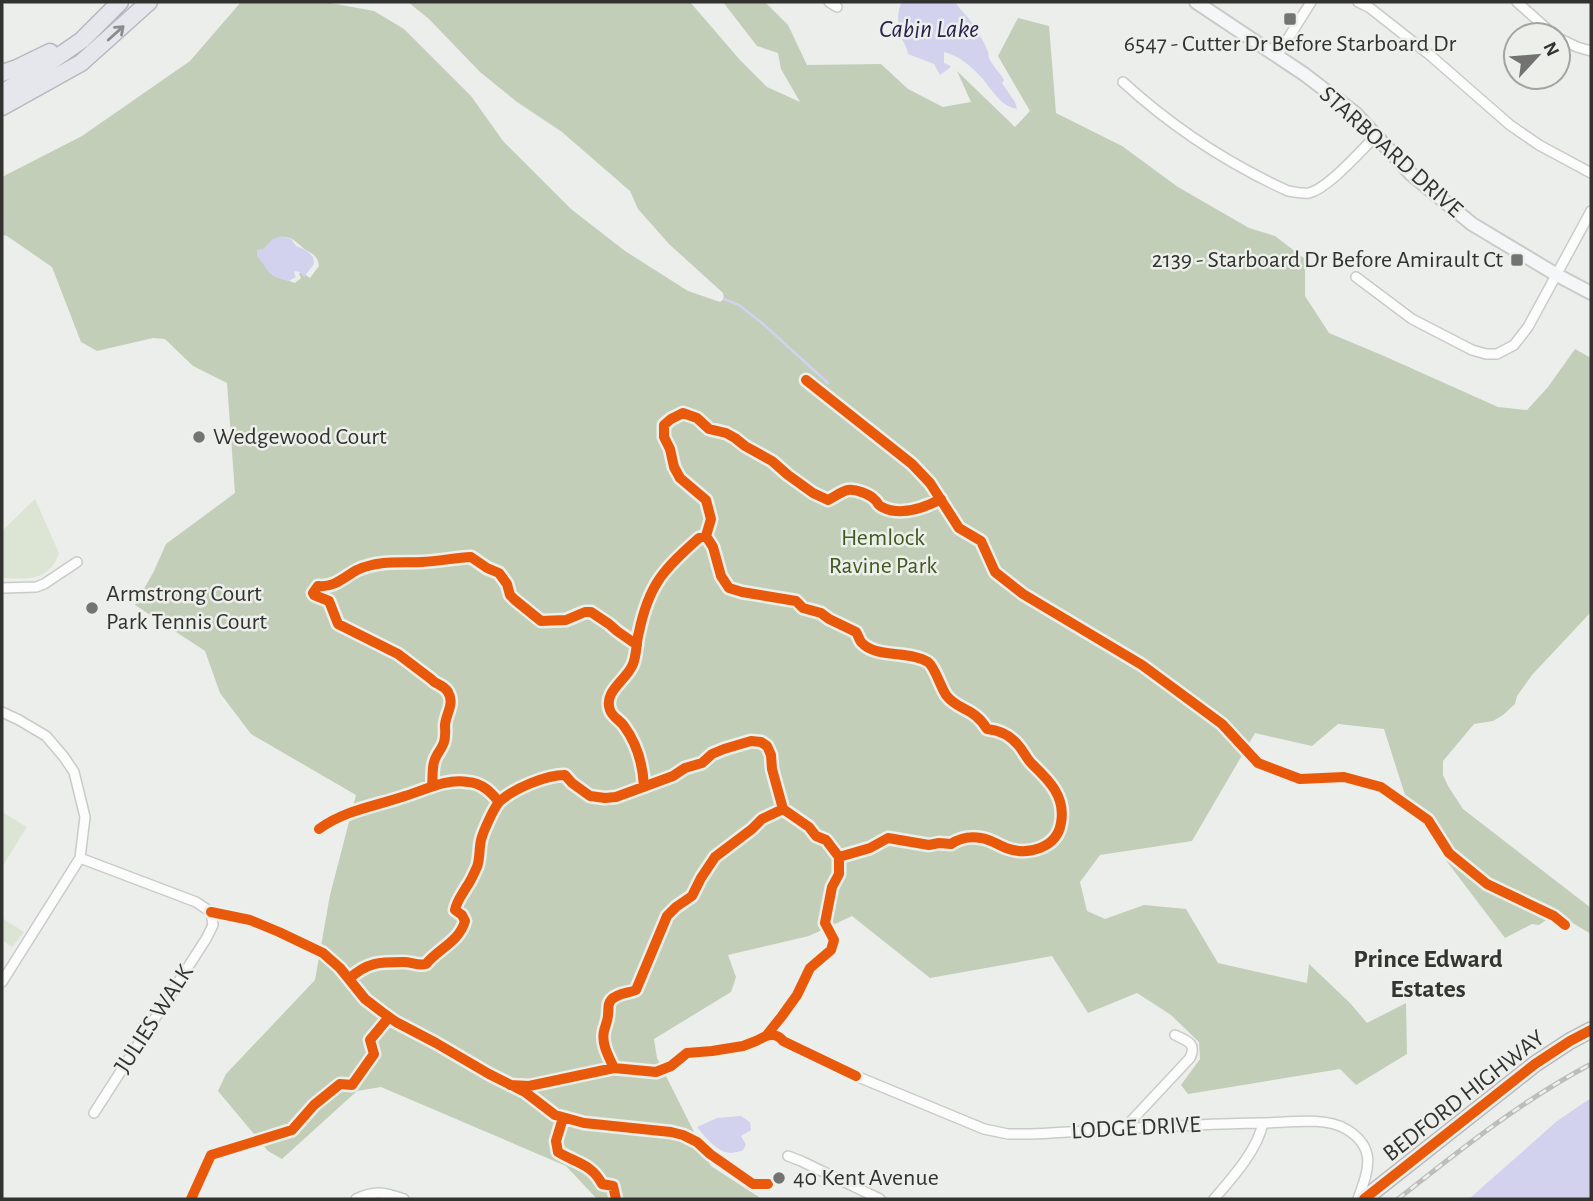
<svg xmlns="http://www.w3.org/2000/svg" width="1593" height="1201" viewBox="0 0 1593 1201" font-family="'Alegreya Sans',sans-serif">
	<rect width="100%" height="100%" fill="#eceeeb"/>
	<path fill="#dce4d4" d="M35 499 59 553C49 582 27 579 2 578V531Z
		M2 812 27 827 2 867Z
		M2 918 24 932 12 947 2 940Z"/>
	<path fill="#c2ceb7" fill-rule="evenodd" d="M241 2H325L374 11 404 29 471 96 503 141 571 209 625 251 688 291 720 302 724 299 723 293 669 244 638 209 630 191 562 132 517 102 480 72 429 19 408 2H690L740 60 767 87 800 102 781 69 778 53 757 46 723 2H765L788 25 807 65 881 64 908 89 943 107 971 102 957 71 1015 127 1030 111 998 56 1018 18 1049 26 1056 113 1122 146 1178 187 1249 228 1275 236 1305 259V296L1329 333 1384 356 1498 407 1527 410 1548 387 1575 349 1591 358V612L1532 675 1517 696 1515 704 1503 715 1493 721 1474 724 1443 761V775L1448 786 1463 809 1591 908V934L1556 913 1539 925 1532 924 1505 938 1448 863 1405 795 1384 729 1338 724 1312 746 1255 733 1192 841 1100 855 1080 882 1087 911 1105 919 1144 905 1186 909 1218 963 1307 983 1309 964 1350 1003 1367 1023 1406 1003 1407 1054 1356 1085 1340 1069 1188 1094 1181 1085 1200 1059 1199 1042 1171 1015 1137 993 1088 1013 1052 956 930 978 852 916 809 936 728 955 736 977 731 992 654 1039 657 1058 711 1166 762 1199H597L566 1166 381 1087 357 1091 282 1159 268 1151 218 1091 226 1074 315 980 330 895 356 795 251 734 220 693 205 651 135 605 154 571 166 544 235 493 227 383 193 366 165 339 153 338 97 351 81 342 52 267 7 236 2 235V177L82 136 190 61ZM286 237C294 239 295 241 301 246 308 253 318 253 319 266L310 278 301 272 299 274 301 278 295 283 281 278Z"/>
	<path fill="#d3d2ee" d="M902 2H955C960 10 967 15 972 23 977 30 986 45 988 52 989 54 988 56 989 58 993 67 1000 72 1004 80L1002 83 1015 102 1017 109C1000 106 992 89 981 77 971 66 958 55 944 52V63L949 65 951 67 940 75 934 64 908 54C906 45 904 44 901 37 897 28 897 9 902 2Z
		M282 236 291 239 296 246 306 250 313 257 314 264 304 277 300 272 295 271 294 272 296 277 289 281C265 276 270 271 257 256V250L263 249 273 239Z
		M1591 1098V1199H1469L1557 1121Z
		M741 1116 750 1122 751 1130 741 1136 746 1145 743 1150C741 1151 733 1153 731 1153 718 1153 705 1137 697 1127L717 1118Z"/>
	<g fill="none" stroke-linecap="round" stroke-linejoin="round">
		<path stroke="#d3d2ee" stroke-width="2.5" d="M724 299 739 305 762 323 828 383"/>
		<g stroke="#c9cbc9" stroke-width="12">
			<path id="street" d="M829 2 837 7
				M1358 2 1370 8 1431 56 1510 125 1539 145 1591 173
				M1517 2 1554 35
				M1558 38 1577 47 1591 51
				M1277 56 1311 2
				M1123 82C1171 126 1229 164 1288 191 1295 192 1302 194 1309 193 1329 188 1361 150 1376 136
				M1356 277 1412 319 1472 350 1486 354H1497L1514 345 1528 327 1591 211
				M2 588 36 587 44 584 77 562
				M2 712 19 720 46 736 64 757 74 772 85 817 80 858 2 982
				M80 858 196 902 211 912 213 925 206 939 94 1113
				M856 1076 984 1129 1008 1134H1031C1108 1130 1184 1124 1261 1123 1285 1123 1325 1116 1346 1129 1378 1148 1368 1171 1358 1199
				M1127 1129 1132 1120 1190 1058C1197 1043 1187 1041 1175 1035
				M788 1156 801 1161 880 1199
				M356 1199C375 1190 384 1192 404 1199
				M1214 1199C1232 1178 1257 1151 1263 1123"/>
		</g>
		<g stroke="#c9cbc9" stroke-width="16">
			<path id="secondary" d="M1196 2 1304 74 1355 113 1411 174 1472 224 1557 275 1591 293"/>
		</g>
		<g stroke="#b7b8be" stroke-width="18">
			<path id="primary" d="M1364 1199 1535 1064 1570 1041 1591 1030"/>
		</g>
		<g stroke="#b7b8be" stroke-width="19">
			<path id="highway" d="M2 73 17 68 50 52
				M2 93 43 67 82 40 120 2
				M2 107 81 63 149 2"/>
		</g>
		<use href="#street" stroke="#fcfcfc" stroke-width="9"/>
		<use href="#secondary" stroke="#f5f6f8" stroke-width="12"/>
		<use href="#primary" stroke="#efeff3" stroke-width="14"/>
		<use href="#highway" stroke="#e6e6ed" stroke-width="16"/>
		<g stroke="#bdbebc" stroke-width="5">
			<path id="rail" d="M1398 1199C1460 1150 1521 1101 1591 1064"/>
		</g>
		<use href="#rail" stroke="#ecefea" stroke-width="2.5" stroke-dasharray="8" stroke-linecap="butt"/>
		<g stroke="#ecefea" stroke-width="15">
			<path id="cycleway" d="M806 380 912 464 930 483 959 528 981 541 995 572 1023 594 1142 665 1222 724 1258 763 1300 779 1344 777 1381 787 1428 820 1449 853 1487 884 1554 916 1565 925
				M706 536 711 519 706 500 680 478 674 467 670 449 664 437V425L671 419 683 413 697 418 709 429 726 433 735 438 745 446 772 461 788 475 813 493 828 500C834 497 842 491 848 490 856 489 869 494 874 499 880 504 876 504 882 507 901 517 924 508 941 499
				M432 785C433 778 432 769 434 762 436 754 442 749 444 742 446 736 445 731 445 725 446 713 455 704 448 692 443 684 436 685 431 679L398 654 338 624 329 601 314 595 313 593 318 586C334 588 344 577 357 570 379 560 400 563 422 562 439 561 455 558 471 557L487 568 499 573 507 584 510 595 515 600 541 621 566 620 585 612H591L609 624 617 631 637 645
				M644 787C643 765 638 745 624 726 620 720 612 717 610 710 603 691 627 680 633 664 637 654 636 642 639 632 649 584 664 569 699 538L706 536 713 547 721 576 729 588 742 592 796 601 803 608 821 613 829 619 856 632C858 635 859 639 861 642 876 659 909 650 928 662 935 667 940 686 946 695 958 711 974 707 987 729 999 730 1011 736 1019 746 1024 752 1026 758 1032 764 1049 780 1066 797 1061 823 1057 848 1028 856 1006 848 998 845 990 839 981 838 970 836 960 838 951 844L939 843 929 845 888 838 870 848 839 857
				M319 829C345 810 376 806 405 796 425 790 446 778 468 782 482 783 491 792 499 802
				M211 912 250 920 279 932 323 953 340 968 365 999 382 1012 396 1022 436 1043 489 1074 525 1092 555 1115 584 1123 671 1132 683 1135 697 1142 710 1154 753 1184H768
				M349 979C367 962 380 962 403 962 412 962 418 966 426 964 439 948 459 942 465 921L462 915 455 910C457 900 462 895 467 886 471 881 474 873 477 867 480 859 479 849 481 840 483 832 494 807 500 801 515 788 546 775 565 775L572 783 590 796 605 798 616 797 673 776 685 768 702 763 712 754 724 749 751 741 761 742 767 746 771 755 772 769 783 809 809 827 816 836 826 840 839 857V874L832 887 825 923 834 940 831 950 810 968 797 995 782 1016 766 1036 756 1041 743 1046 712 1051 687 1053 671 1066 656 1072 614 1068 529 1086 510 1085
				M766 1036C772 1034 779 1035 783 1041L856 1076
				M614 1068C609 1057 601 1044 604 1031 605 1026 608 1021 608 1015 609 1009 607 1005 611 1000 619 992 627 994 636 990L667 916 676 907 692 896 701 878 715 857 752 829 762 819 783 809
				M563 1118 556 1141 558 1152C576 1163 592 1164 602 1184L613 1186 616 1199
				M191 1199 211 1155 292 1130 314 1105 340 1084 352 1085 374 1054 370 1040 389 1017
				M1364 1199 1535 1064 1570 1041 1591 1030"/>
		</g>
		<use href="#cycleway" stroke="#e8590c" stroke-width="10"/>
	</g>
	<defs><path id="oneway-shaft" d="M-6 0H5M1.5-3L5.5 0L1.5 3" fill="none" stroke-width="1.6" stroke-linecap="round" stroke-linejoin="round" transform="scale(1.75)"/></defs>
	<use stroke="#8c8c8f" href="#oneway-shaft" transform="translate(116 33) rotate(-42)"/>
	<g fill="#737472" stroke="#ecefea" stroke-width="2.5">
		<rect x="1283" y="12" width="14" height="14" rx="3.5"/>
		<rect x="1510" y="253" width="14" height="14" rx="3.5"/>
		<circle cx="199" cy="437" r="7"/>
		<circle cx="92" cy="608" r="7"/>
		<circle cx="779" cy="1178" r="7"/>
	</g>
	<g text-anchor="middle" dominant-baseline="central" stroke-width="5" stroke-linejoin="round" paint-order="stroke">
		<g font-size="24" fill="#323331" stroke="#ecefea" text-anchor="start">
			<text x="1290" y="44" text-anchor="middle">6547 - Cutter Dr Before Starboard Dr</text>
			<text x="1503" y="260" text-anchor="end">2139 - Starboard Dr Before Amirault Ct</text>
			<text x="213" y="437">Wedgewood Court</text>
			<text x="106" y="594">Armstrong Court<tspan x="106" dy="28">Park Tennis Court</tspan></text>
			<text x="793" y="1178">40 Kent Avenue</text>
		</g>
		<g font-size="24" fill="#323331" stroke="#ecefea">
			<text transform="translate(1391 152) rotate(42)">STARBOARD DRIVE</text>
			<text transform="translate(154 1019) rotate(-57)">JULIES WALK</text>
			<text transform="translate(1464 1096) rotate(-38)">BEDFORD HIGHWAY</text>
			<text transform="translate(1136 1128) rotate(-3)">LODGE DRIVE</text>
		</g>
		<g font-size="24" fill="#415a21" stroke="#ecefea">
			<text x="883" y="538">Hemlock<tspan x="883" dy="28">Ravine Park</tspan></text>
		</g>
		<g font-size="26" font-style="italic" fill="#2a2053" stroke="#ecefea">
			<text x="929" y="29">Cabin Lake</text>
		</g>
		<g font-size="26" font-weight="bold" fill="#333531" stroke="#ecefea">
			<text x="1428" y="959">Prince Edward<tspan x="1428" dy="30">Estates</tspan></text>
		</g>
	</g>
	<rect width="1593" height="1201" fill="none" stroke="#323331" stroke-width="7"/>
	<g transform="translate(1537 56) rotate(64)"><circle r="33" fill="#ecefea" stroke="#a2a4a0" stroke-width="2"/>
	<path d="M0-5L12 26L0 18L-12 26Z" fill="#737472"/>
	<text y="-10" font-size="19" font-weight="bold" text-anchor="middle" fill="#323331">N</text>
	</g>
</svg>
